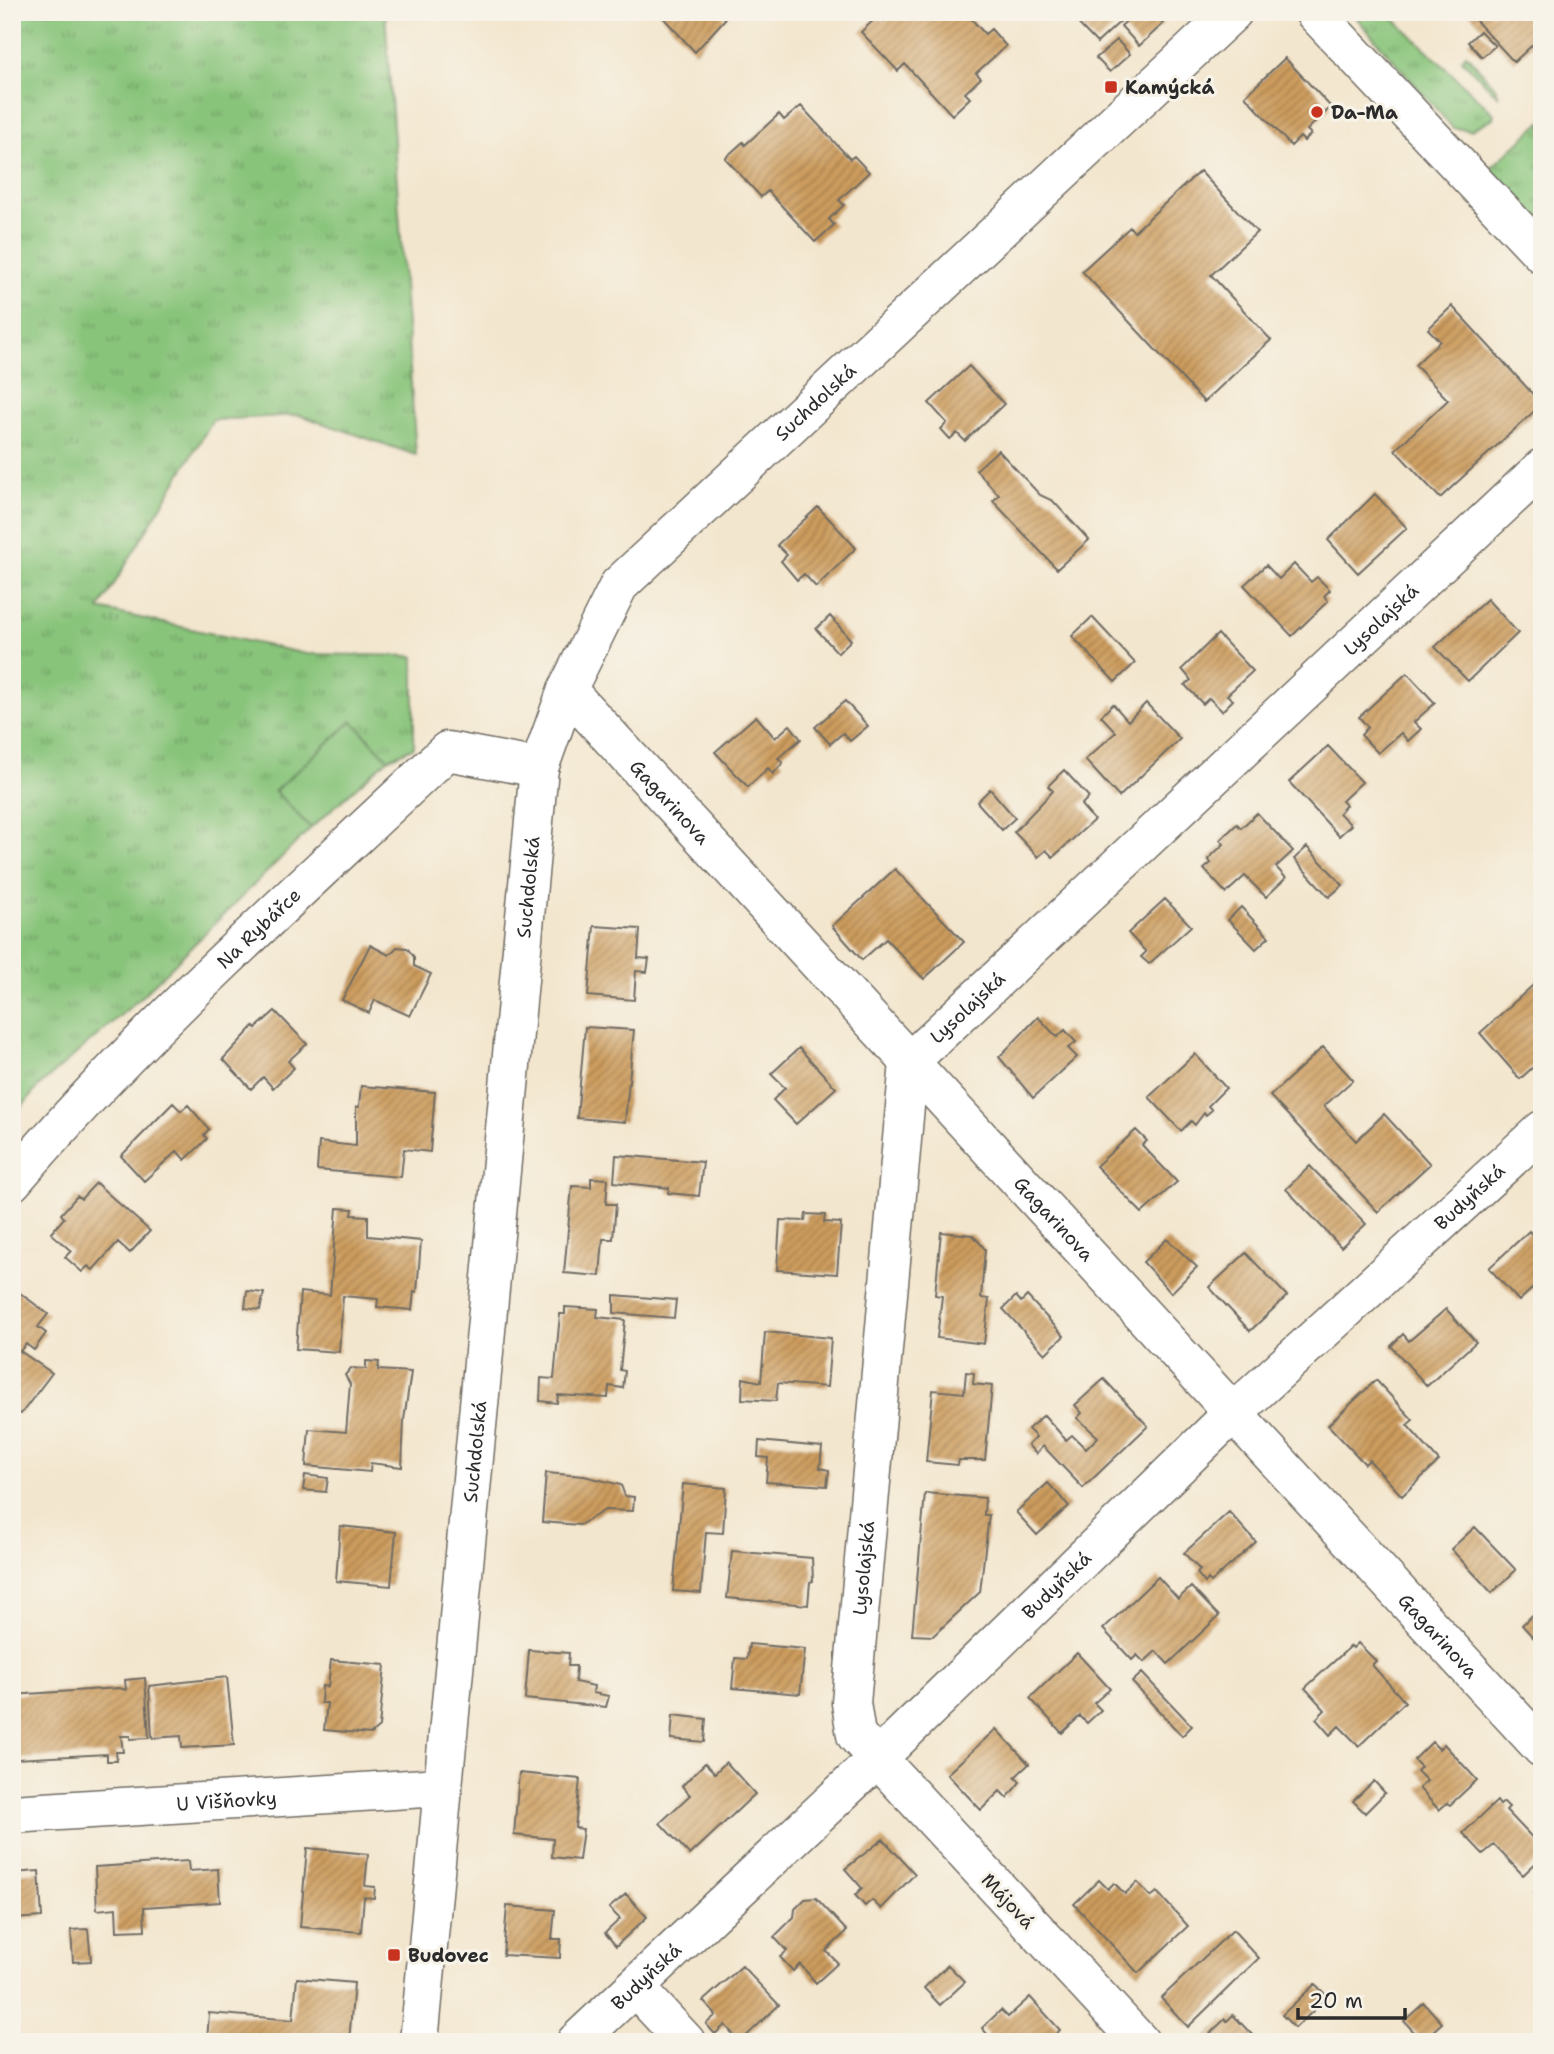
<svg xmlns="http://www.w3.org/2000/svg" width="1554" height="2054" viewBox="0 0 1554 2054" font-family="'Shantell Sans',sans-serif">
	<defs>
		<pattern id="grass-tufts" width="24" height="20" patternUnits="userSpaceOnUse" patternTransform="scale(1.75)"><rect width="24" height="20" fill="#88c47a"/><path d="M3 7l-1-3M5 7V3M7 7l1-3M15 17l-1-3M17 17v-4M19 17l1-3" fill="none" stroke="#6f9f64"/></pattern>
		<pattern id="building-hatch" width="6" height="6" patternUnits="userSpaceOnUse" patternTransform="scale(1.75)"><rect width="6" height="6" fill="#cc9c5d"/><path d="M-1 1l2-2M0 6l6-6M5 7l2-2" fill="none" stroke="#a67f4d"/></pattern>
	</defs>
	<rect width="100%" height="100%" fill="#f7f3e8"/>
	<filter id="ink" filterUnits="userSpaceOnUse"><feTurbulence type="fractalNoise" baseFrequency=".0143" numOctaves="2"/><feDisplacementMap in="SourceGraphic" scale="14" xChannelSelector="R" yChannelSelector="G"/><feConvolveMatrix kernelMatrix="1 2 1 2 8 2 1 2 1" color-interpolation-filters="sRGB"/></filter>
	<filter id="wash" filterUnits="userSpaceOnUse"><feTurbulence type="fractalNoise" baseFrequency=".00686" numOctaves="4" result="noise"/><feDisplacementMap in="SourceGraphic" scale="28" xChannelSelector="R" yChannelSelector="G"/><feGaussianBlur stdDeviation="1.57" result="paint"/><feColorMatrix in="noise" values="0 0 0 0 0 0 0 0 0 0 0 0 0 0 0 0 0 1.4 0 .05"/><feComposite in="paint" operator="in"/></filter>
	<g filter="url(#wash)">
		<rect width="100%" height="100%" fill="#f3e6ce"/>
		<path fill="url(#grass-tufts)" stroke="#5a7852" stroke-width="2" d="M12 12H385L416 455 299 415 213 420 99 609 306 654 414 656V747L388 759 352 721 275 791 311 828 139 999 37 1088 12 1119Z
			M1357 12H1387L1494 114 1493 118 1471 130 1453 128 1354 15Z
			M1466 54 1495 87 1499 97 1461 59Z
			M1542 121V234L1485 173Z"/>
		<path fill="#88c47a" stroke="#5a7852" stroke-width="2" d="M352 721 388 759 311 828 275 791Z"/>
		<g id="blocks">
			<path fill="url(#building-hatch)" d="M658 12H722L725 19 695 52Z
				M893 12H965L985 34 991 29 1006 46 976 73 981 78 965 93 970 98 952 115 905 64 898 71 861 32 879 15 884 21Z
				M1067 12H1123L1121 15 1124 18 1097 43Z
				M1136 12H1153L1163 24 1139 46 1121 26Z
				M1468 12H1542V36L1514 62Z
				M1480 31 1495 46 1482 57 1468 42Z
				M1117 40 1130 54 1110 72 1096 58Z
				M1285 58 1331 107 1307 130 1311 134 1304 141 1300 137 1291 146 1245 96Z
				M801 106 850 159 854 156 869 172 839 200 844 205 829 219 834 225 815 242 768 191 761 197 725 158 743 142 745 145 779 114 784 120Z
				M1200 171 1257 232 1211 275 1271 340 1204 402 1082 271 1130 227 1134 232Z
				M1452 306 1542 404 1440 498 1395 450 1448 400 1415 365 1440 341 1428 329Z
				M969 366 1004 404 965 441 957 433 950 439 941 429 947 423 929 403Z
				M998 450 1040 495 1053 501 1089 540 1057 569 993 501 999 495 976 470Z
				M1375 494 1407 528 1358 573 1328 540Z
				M818 507 856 548 816 587 804 574 797 580 781 561 787 555 777 545Z
				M1294 564 1311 582 1317 577 1330 590 1324 596 1328 601 1292 636 1244 585 1266 565 1279 579Z
				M1487 599 1518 633 1468 681 1435 647Z
				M830 616 851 640 838 653 816 629Z
				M1092 617 1135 663 1115 682 1072 636Z
				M1218 634 1253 671 1227 695 1233 700 1222 711 1209 698 1203 704 1185 685 1191 680 1182 669Z
				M1407 673 1435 703 1414 722 1421 729 1408 741 1401 733 1378 753 1361 735 1368 727 1359 717Z
				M845 701 868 726 850 741 843 733 830 744 815 727Z
				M1146 703 1180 739 1119 797 1085 760 1116 732 1101 716 1113 704 1128 721Z
				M756 716 775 738 790 725 801 739 778 758 783 763 773 774 768 768 748 787 715 752Z
				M1328 746 1362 782 1342 801 1346 805 1339 813 1351 825 1339 836 1289 782Z
				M1064 770 1089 797 1081 805 1094 820 1053 857 1046 850 1038 857 1014 832 1053 791 1048 786Z
				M990 789 1015 818 1002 830 977 802Z
				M1257 813 1293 851 1276 867 1286 878 1266 897 1245 876 1226 893 1204 869 1211 863 1208 859 1224 844 1220 840 1237 824 1241 828Z
				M1307 847 1343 885 1329 897 1294 859Z
				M895 869 964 942 924 979 886 939 862 960 832 926Z
				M1165 899 1191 926 1149 964 1141 957 1146 952 1128 933Z
				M1241 907 1269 937 1256 949 1228 920Z
				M594 926 640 929 638 958 649 959 647 972 636 971 634 1000 588 996Z
				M370 945 389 955 397 947 407 948 414 957V966L431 974 410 1016 375 1000 369 1013 342 1000Z
				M1542 977V1059L1520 1079 1480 1033Z
				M275 1011 307 1044 288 1061 294 1068 273 1088 263 1077 251 1089 223 1059 254 1026 256 1028Z
				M1038 1017 1057 1037 1065 1030 1076 1042 1068 1048 1077 1057 1033 1098 999 1057Z
				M585 1027 634 1030 625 1122 577 1118Z
				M1323 1047 1353 1080 1324 1106 1356 1141 1384 1114 1430 1164 1378 1212 1270 1096Z
				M799 1048 836 1088 796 1124 773 1100 785 1088 771 1074Z
				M1195 1054 1226 1088 1208 1106 1212 1110 1206 1115 1204 1113 1195 1125 1191 1121 1181 1131 1149 1097Z
				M361 1086 435 1092 430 1152 404 1149 401 1177 317 1170 319 1142 356 1146V1107H359Z
				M173 1103 181 1111 188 1105 209 1129 204 1135 207 1139 185 1160 177 1151 144 1181 121 1156Z
				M1136 1130 1147 1141 1142 1145 1177 1182 1142 1213 1096 1166Z
				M616 1155 703 1162 699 1196 668 1193 669 1188 614 1182Z
				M1310 1166 1366 1224 1341 1247 1286 1189Z
				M591 1178 608 1179 606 1204H616L613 1239H603L600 1276 564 1273 572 1186 591 1187Z
				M96 1183 150 1231 130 1253 118 1242 93 1270 88 1266 82 1272 65 1257 71 1251 51 1233 64 1218 61 1214 77 1196 81 1199Z
				M337 1208 353 1209 352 1215 368 1216V1236L421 1241 417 1292 414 1291 412 1310 377 1307 378 1299 343 1296 339 1352 296 1349 300 1292 330 1295Z
				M806 1214 825 1215 824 1222 841 1223 837 1274 777 1270 780 1220 805 1221Z
				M1529 1231 1542 1245V1291L1539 1293 1534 1287 1519 1301 1489 1268Z
				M941 1232 973 1235 985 1249 981 1298 989 1299 984 1344 937 1338 942 1296 935 1295Z
				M1167 1239 1197 1267 1171 1293 1143 1262Z
				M1246 1253 1287 1296 1250 1331 1209 1287Z
				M12 1287 48 1314 38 1327 46 1333 34 1350 26 1344 20 1351 52 1373 21 1414 12 1408Z
				M247 1291 264 1293 260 1310 245 1308Z
				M614 1295 676 1300 674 1318 614 1313Z
				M1016 1296 1021 1302 1027 1296 1064 1336 1045 1354 1003 1309Z
				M565 1307 598 1309 597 1317 625 1320 620 1370 625 1371 623 1388 609 1386 608 1398 558 1395 557 1403 540 1401 541 1378 554 1379 560 1314H565Z
				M1446 1309 1476 1342 1427 1386 1391 1346 1403 1334 1409 1341Z
				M765 1332 831 1338 827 1387 778 1383 776 1401 742 1399 743 1378 761 1382Z
				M366 1361 379 1362 378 1370 411 1372 404 1420 402 1467 371 1463 370 1472 306 1466 309 1429 346 1432 350 1384 345 1375 351 1368 366 1369Z
				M966 1372 974 1373 973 1384 992 1386 985 1460H959L958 1465 926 1462 933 1390 964 1393Z
				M1104 1379 1148 1426 1083 1488 1043 1446 1036 1454 1028 1445 1036 1437 1028 1429 1044 1415 1066 1440 1072 1435 1086 1449 1098 1437 1077 1418 1082 1413 1075 1405Z
				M1376 1380 1413 1420 1407 1425 1439 1461 1402 1496 1369 1460 1365 1464 1328 1425Z
				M759 1441 822 1447 820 1468 829 1470 827 1486 766 1482 768 1458 758 1457Z
				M546 1473 584 1476 621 1485 625 1496 634 1497 633 1511 605 1510 580 1525 542 1522Z
				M305 1475 328 1478 326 1492 303 1490Z
				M1048 1483 1069 1506 1037 1535 1016 1512Z
				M683 1484 726 1488 723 1533 706 1532 701 1593 673 1591Z
				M925 1493 985 1498 984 1515H989L980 1592 933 1636 912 1635Z
				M1229 1512 1256 1542 1211 1582 1208 1579 1205 1583 1197 1573 1200 1570 1184 1553Z
				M340 1526 396 1532 391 1586 336 1581Z
				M1475 1527 1516 1570 1492 1593 1451 1549Z
				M732 1551 812 1558 813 1581 810 1582 808 1605 727 1598Z
				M1158 1577 1178 1599 1191 1587 1219 1616 1168 1664 1156 1651 1144 1662 1137 1655 1132 1660 1103 1629Z
				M1542 1606V1647L1522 1625Z
				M1358 1643 1376 1661 1372 1665 1405 1702 1359 1746 1339 1726 1330 1735 1316 1719 1325 1710 1305 1688 1351 1646 1353 1648Z
				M749 1644 805 1649 800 1694 732 1688 735 1658 747 1659Z
				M529 1650 569 1653 568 1666H576L575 1682 594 1686 593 1693 609 1696 606 1707 525 1699Z
				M1077 1653 1110 1689 1094 1703 1101 1710 1087 1723 1080 1716 1062 1733 1030 1698Z
				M331 1660 385 1665 379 1727 371 1734 324 1730 327 1703H321L322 1686 328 1687Z
				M1142 1673 1192 1726 1182 1736 1132 1682Z
				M227 1677 234 1745 182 1748 181 1736 152 1738 149 1686Z
				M145 1678 149 1738 130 1739V1736H121L123 1752H116L117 1761H107V1754L16 1759 12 1695 119 1688 126 1690 125 1680Z
				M673 1715 706 1719 704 1742 671 1739Z
				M996 1729 1029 1764 1015 1777 1020 1782 1007 1798 1000 1791 981 1810 947 1774Z
				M1432 1742 1439 1749 1444 1744 1477 1780 1450 1805 1447 1803 1439 1810 1419 1788 1427 1781 1417 1771 1421 1767 1414 1760Z
				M726 1762 755 1794 690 1855 660 1823 690 1795 682 1786 705 1763 715 1773Z
				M519 1773 580 1779 575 1828 583 1829 579 1860 552 1857 553 1839 514 1835Z
				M1374 1781 1385 1793 1365 1813 1353 1801Z
				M1497 1801 1500 1805 1504 1802 1509 1807 1506 1810 1542 1848V1857L1523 1875 1494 1845 1483 1854 1463 1833Z
				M883 1839 915 1874 881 1909 872 1900 865 1906 855 1895 862 1888 845 1869Z
				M307 1848 368 1854 365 1886 375 1887 374 1898 364 1897 361 1932 300 1927Z
				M188 1861 189 1871 218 1869 220 1902 144 1907 145 1930 117 1931 116 1908 97 1910 95 1867Z
				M39 1871 42 1917 12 1919V1873Z
				M1099 1880 1108 1889 1114 1883 1125 1894 1137 1882 1151 1897 1157 1892 1188 1926 1138 1973 1074 1904Z
				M1542 1886V1901L1534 1893Z
				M626 1894 647 1917 616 1946 605 1933 620 1919 609 1908Z
				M816 1898 847 1931 826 1951 838 1963 816 1983 800 1964 793 1971 780 1957 787 1951 774 1937 794 1917 795 1909 805 1899Z
				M507 1906 555 1910 552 1939H561L560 1958 503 1955Z
				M1542 1908V1932L1537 1926 1541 1922 1534 1915Z
				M88 1929 91 1961 73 1962 71 1930Z
				M1233 1930 1259 1958 1188 2027 1161 1998Z
				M948 1965 965 1982 940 2005 924 1988Z
				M742 1966 779 2005 740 2042 725 2025 715 2034 706 2024 716 2015 703 2001Z
				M297 1978 354 1983 349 2042H207L209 2013 293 2020Z
				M1315 1984 1328 1997 1295 2028 1282 2015Z
				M1030 1997 1060 2030 1048 2042H981L988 2035 982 2028 1001 2010 1008 2017Z
				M1424 2003 1442 2023 1422 2041 1404 2021Z
				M1233 2015 1259 2042H1201L1225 2019 1227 2021Z"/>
		</g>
	</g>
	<g filter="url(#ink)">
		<use href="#blocks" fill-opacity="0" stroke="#716c64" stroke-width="2"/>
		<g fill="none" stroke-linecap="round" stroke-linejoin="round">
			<g stroke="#716c64" stroke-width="41">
				<g id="minor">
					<path id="s1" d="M567 690 1542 1748"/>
					<path id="s2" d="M12 1182C144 1027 300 891 447 751L539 768"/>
					<path id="s3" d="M12 1814 441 1787"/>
					<path d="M636 1988 686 2042"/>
					<path id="s4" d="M576 2042 876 1760 1233 1413 1542 1130"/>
					<path id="s5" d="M1140 2042 856 1735 851 1703 909 1062 1542 468"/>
				</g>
			</g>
			<g stroke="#716c64" stroke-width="41">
				<g id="tertiary">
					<path id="s6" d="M419 2042 539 768 567 690 619 585 1233 12"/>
				</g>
			</g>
			<g stroke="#716c64" stroke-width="41">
				<path id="secondary" d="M1314 12 1542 254"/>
			</g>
			<use href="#minor" stroke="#fff" stroke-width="38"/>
			<use href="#tertiary" stroke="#fff" stroke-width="38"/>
			<use href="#secondary" stroke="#fff" stroke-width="38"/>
		</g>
	</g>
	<g fill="#c8321e" stroke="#f7f3e8" stroke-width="2.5">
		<rect x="1104" y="80" width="14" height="14" rx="3.5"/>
		<circle cx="1317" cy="112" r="7"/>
		<rect x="387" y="1948" width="14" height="14" rx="3.5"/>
	</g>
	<g text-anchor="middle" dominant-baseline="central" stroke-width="6" stroke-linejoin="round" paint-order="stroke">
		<g font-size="19" font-weight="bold" fill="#2b2b2b" stroke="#f7f3e8" text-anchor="start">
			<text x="1125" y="87">Kamýcká</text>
			<text x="1331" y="112">Da-Ma</text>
			<text x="408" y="1955">Budovec</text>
		</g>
		<g font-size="19" fill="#2b2b2b" stroke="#f7f3e8">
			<text stroke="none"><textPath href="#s6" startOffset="1748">Suchdolská</textPath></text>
			<text stroke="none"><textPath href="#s5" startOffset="1741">Lysolajská</textPath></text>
			<text stroke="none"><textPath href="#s1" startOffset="152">Gagarinova</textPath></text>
			<text stroke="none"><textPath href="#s6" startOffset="1160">Suchdolská</textPath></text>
			<text stroke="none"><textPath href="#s2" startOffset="354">Na Rybářce</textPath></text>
			<text stroke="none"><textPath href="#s5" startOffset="1174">Lysolajská</textPath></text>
			<text stroke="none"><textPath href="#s4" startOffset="1230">Budyňská</textPath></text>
			<text stroke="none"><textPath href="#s1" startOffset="719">Gagarinova</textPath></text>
			<text stroke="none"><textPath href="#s6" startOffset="593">Suchdolská</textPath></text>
			<text stroke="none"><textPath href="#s5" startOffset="586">Lysolajská</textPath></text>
			<text stroke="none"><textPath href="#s4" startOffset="663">Budyňská</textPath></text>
			<text stroke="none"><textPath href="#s1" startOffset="1286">Gagarinova</textPath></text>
			<text stroke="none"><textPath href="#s3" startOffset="215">U Višňovky</textPath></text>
			<text transform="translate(1008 1901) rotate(47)">Májová</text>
			<text stroke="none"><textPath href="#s4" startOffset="96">Budyňská</textPath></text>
		</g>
	</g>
	<rect width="1554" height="2054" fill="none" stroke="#f7f3e8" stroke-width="42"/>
	<path d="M1298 2008v10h107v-10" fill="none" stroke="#2b2b2b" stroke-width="3.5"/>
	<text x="1309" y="2008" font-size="21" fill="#2b2b2b" stroke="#f7f3e8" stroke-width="5" paint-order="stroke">20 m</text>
</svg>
